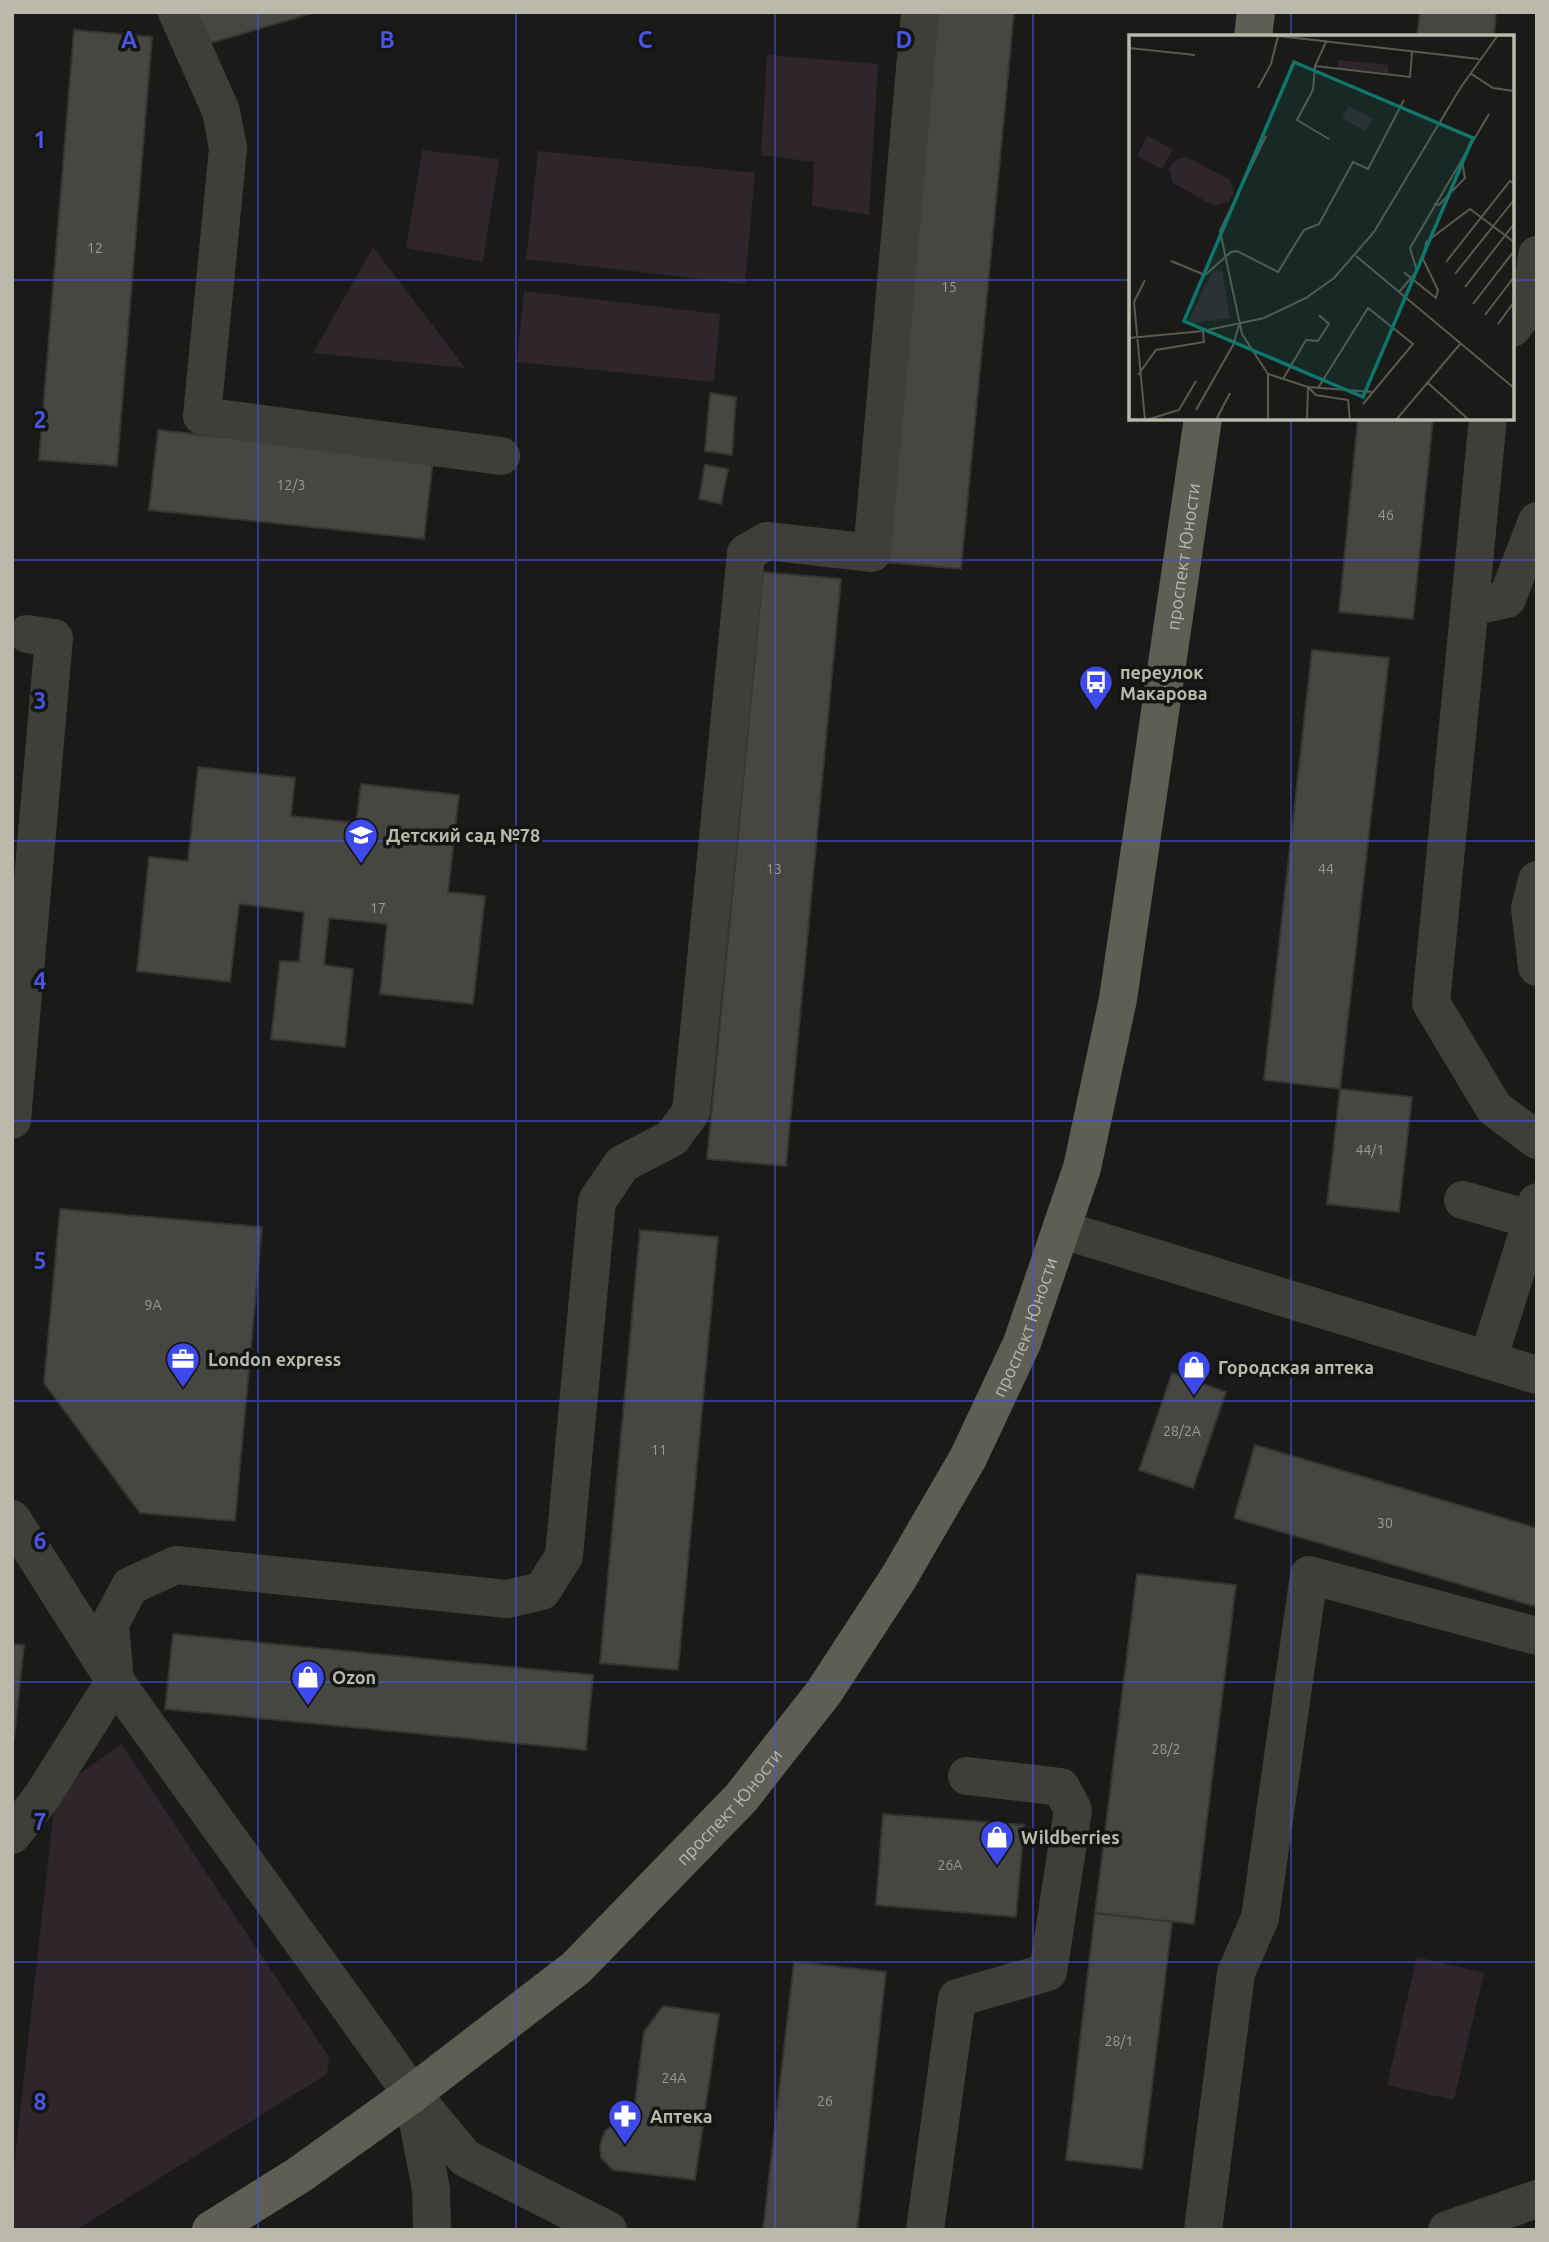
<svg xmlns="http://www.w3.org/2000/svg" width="1549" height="2242" viewBox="0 0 1549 2242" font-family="Ubuntu,sans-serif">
	<rect width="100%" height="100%" fill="#1a1a18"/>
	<path fill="#2f262c" d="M767 55 878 64 869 215 812 206 814 162 761 155Z
		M422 150 499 159 483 262 406 248Z
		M538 151 755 173 745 284 526 259Z
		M373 247 465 368 313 353Z
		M524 291 720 314 714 382 517 362Z
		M121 1744 329 2057 327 2074 76 2230H12V2185L56 1791Z
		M1417 1957 1484 1973 1454 2100 1387 2085Z"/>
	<path fill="#464742" stroke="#353632" stroke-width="2" d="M196 12H316L207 44Z
		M937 12H1014L961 569 884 562Z
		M1420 12H1496L1494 37H1417Z
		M74 30 152 37 117 466 39 460Z
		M710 393 736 397 732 455 705 451Z
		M1358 418H1433L1413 619 1339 612Z
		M158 430 433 460 424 539 149 510Z
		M705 465 728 469 721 504 699 499Z
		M763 572 841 579 786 1166 707 1159Z
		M1312 650 1389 658 1340 1089 1264 1080Z
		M198 767 295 778 291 816 356 823 361 784 459 795 448 892 485 896 473 1004 380 994 387 924 329 918 324 965 353 969 345 1047 271 1039 280 961 299 962 304 912 239 904 230 982 137 971 149 857 188 861Z
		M1340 1089 1412 1097 1399 1212 1327 1204Z
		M60 1209 262 1227 235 1521 140 1513 44 1383Z
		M640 1230 718 1237 678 1670 600 1663Z
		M1172 1373 1226 1392 1193 1488 1139 1470Z
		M1255 1445 1537 1528V1607L1234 1518Z
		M1137 1574 1236 1585 1194 1924 1095 1913Z
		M173 1634 593 1675 586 1750 165 1709Z
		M12 1644 24 1645 14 1739H12Z
		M883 1814 1024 1825 1016 1917 876 1905Z
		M1095 1913 1172 1922 1142 2169 1066 2160Z
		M794 1962 886 1972 857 2230H763Z
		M663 2006 719 2014 695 2180 613 2170 601 2158 600 2145 605 2131 616 2124 632 2125 644 2032Z"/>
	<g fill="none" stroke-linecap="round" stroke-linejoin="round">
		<path stroke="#3e3f39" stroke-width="38" d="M177 12 221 111 228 148 202 416 501 456
			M1512 328 1532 303 1537 255
			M1488 418 1431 1003 1494 1108 1537 1140
			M1470 607 1507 599 1537 521
			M1537 880 1530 908 1537 967
			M12 1120 54 638 27 634
			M1463 1200 1532 1220 1537 1202
			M1063 1230 1537 1375
			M1488 1360 1532 1220 1537 1221
			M12 1519 115 1681 412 2094 465 2158 608 2230
			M12 1835 41 1798 115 1681 110 1624 130 1586 176 1565 507 1599 542 1591 564 1556 597 1201 622 1164 672 1138 691 1112 746 553 767 541 872 553 920 12
			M414 2101 431 2189 432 2230
			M925 2230 957 1998 1048 1972 1073 1810 1061 1787 967 1776
			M1203 2230 1236 1973 1260 1918 1309 1575 1537 1636
			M1447 2230 1537 2199"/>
		<g stroke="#5e5e55" stroke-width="38">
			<path d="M1253 37 1256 12"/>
			<path id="s1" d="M211 2230 299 2175 412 2094 576 1968 741 1798 824 1692 899 1577 968 1458 1022 1343 1082 1168 1118 999 1203 418"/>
		</g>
	</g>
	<path fill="none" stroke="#4a54e6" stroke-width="2" stroke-opacity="0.55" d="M258 12V2230M516 12V2230M775 12V2230M1033 12V2230M1291 12V37M12 280H1131M1512 280H1537M1291 418V2230M12 560H1537M12 841H1537M12 1121H1537M12 1401H1537M12 1682H1537M12 1962H1537"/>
	<defs>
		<g id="bus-pin" transform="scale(1.75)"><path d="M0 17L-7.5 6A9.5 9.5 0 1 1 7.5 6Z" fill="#3e49ec" stroke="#151513"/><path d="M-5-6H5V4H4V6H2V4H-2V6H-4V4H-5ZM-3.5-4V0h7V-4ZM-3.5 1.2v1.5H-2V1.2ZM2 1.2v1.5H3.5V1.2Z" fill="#fff"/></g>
		<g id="school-pin" transform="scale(1.75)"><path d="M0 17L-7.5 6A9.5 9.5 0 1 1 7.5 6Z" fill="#3e49ec" stroke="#151513"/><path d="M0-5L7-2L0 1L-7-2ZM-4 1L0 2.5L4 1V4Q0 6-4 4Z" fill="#fff"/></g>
		<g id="office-pin" transform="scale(1.75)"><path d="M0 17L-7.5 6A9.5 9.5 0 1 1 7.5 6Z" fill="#3e49ec" stroke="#151513"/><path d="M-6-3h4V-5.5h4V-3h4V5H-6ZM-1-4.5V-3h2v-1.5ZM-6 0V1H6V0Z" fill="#fff"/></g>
		<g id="shop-pin" transform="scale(1.75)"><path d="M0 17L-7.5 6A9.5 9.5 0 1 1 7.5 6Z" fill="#3e49ec" stroke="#151513"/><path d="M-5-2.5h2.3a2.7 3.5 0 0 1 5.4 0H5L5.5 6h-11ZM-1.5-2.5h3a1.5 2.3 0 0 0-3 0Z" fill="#fff"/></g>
		<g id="pharmacy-pin" transform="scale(1.75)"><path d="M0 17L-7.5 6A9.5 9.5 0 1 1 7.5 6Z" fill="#3e49ec" stroke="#151513"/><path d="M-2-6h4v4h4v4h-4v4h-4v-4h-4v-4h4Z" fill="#fff"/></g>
	</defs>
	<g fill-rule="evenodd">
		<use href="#bus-pin" x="1096" y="682"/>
		<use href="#school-pin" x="361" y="835"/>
		<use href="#office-pin" x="183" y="1359"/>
		<use href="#shop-pin" x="1194" y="1367"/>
		<use href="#shop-pin" x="308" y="1677"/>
		<use href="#shop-pin" x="997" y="1837"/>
		<use href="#pharmacy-pin" x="625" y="2116"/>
	</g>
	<g text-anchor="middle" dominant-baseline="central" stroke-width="7" stroke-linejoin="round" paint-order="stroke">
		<g font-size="14" fill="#9d9c91">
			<text x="95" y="248">12</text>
			<text x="949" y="287">15</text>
			<text x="291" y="485">12/3</text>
			<text x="1386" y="515">46</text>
			<text x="774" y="869">13</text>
			<text x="1326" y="869">44</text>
			<text x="378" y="908">17</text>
			<text x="1370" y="1150">44/1</text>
			<text x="153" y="1305">9А</text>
			<text x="1182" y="1431">28/2А</text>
			<text x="659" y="1450">11</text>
			<text x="1385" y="1523">30</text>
			<text x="1166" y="1749">28/2</text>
			<text x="950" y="1865">26А</text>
			<text x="1119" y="2041">28/1</text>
			<text x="674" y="2078">24А</text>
			<text x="825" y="2101">26</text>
		</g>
		<g font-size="18" fill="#bab9ab" stroke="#151513">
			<text stroke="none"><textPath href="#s1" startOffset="2028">проспект Юности</textPath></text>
			<text stroke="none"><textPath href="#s1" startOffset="1239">проспект Юности</textPath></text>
			<text stroke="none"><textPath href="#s1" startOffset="672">проспект Юности</textPath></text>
		</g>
		<g font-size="18" font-weight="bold" fill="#bab9ab" stroke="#151513" text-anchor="start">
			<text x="1120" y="672">переулок<tspan x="1120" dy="21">Макарова</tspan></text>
			<text x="386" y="835">Детский сад №78</text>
			<text x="208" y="1359">London express</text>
			<text x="1218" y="1367">Городская аптека</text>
			<text x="332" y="1677">Ozon</text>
			<text x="1021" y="1837">Wildberries</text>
			<text x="650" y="2116">Аптека</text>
		</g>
	</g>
	<g transform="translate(1129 35)">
		<rect width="385" height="385" fill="#1a1a18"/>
		<path d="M209 25 259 30V38L208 33ZM220 71 244 84 237 96 213 83ZM18 101 44 114 33 134 8 121ZM58 122 101 145 105 157 100 167 85 171 44 148 40 133 48 124ZM93 234 101 283 58 289 83 237Z" fill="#2f262c"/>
		<path fill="none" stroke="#5a5a53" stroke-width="2" d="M141 0 350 24M197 7 186 31 184 55 168 85 200 104M0 13 66 20M186 31 281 42 283 17M341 38 364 53 385 56M129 53 142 29 149 1M137 101 91 196 113 299 139 339 179 352 244 357M305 169 310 170 336 143 333 126M227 221 385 353M42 226 76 240 102 217 108 216 149 237 175 195 190 189 224 127 239 134 275 65M317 227 381 146 385 149M275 237 282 243 288 236 281 213 360 79M326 239 385 165M336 252 385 189M270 257 282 243 307 263 309 255 294 224 297 207 341 174 385 207M344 269 385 216M356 280 385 242M369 289 385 267M0 303 74 296 135 283 177 263 205 243 245 197 332 52 369 0M9 340 27 315 75 307 74 296M154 344 177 305 189 306 200 289 190 280M299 348 340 385M179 352 187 360 219 365 221 385M189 353 239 273 284 309 234 369M67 375 104 310 110 290M16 385 5 267 16 245M17 385 50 375 67 346M87 385 101 358M139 385V339M178 385 179 352M267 385 332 308"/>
		<path fill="#0f766e" fill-opacity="0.15" stroke="#0f766e" stroke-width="3.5" d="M165 27 344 103 234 362 55 286Z"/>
		<rect width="385" height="385" fill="none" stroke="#bab9ab" stroke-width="3.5"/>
	</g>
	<g font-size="23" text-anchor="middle" font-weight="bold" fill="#4a54e6" stroke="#151513" stroke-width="7" stroke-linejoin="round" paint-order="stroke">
		<text x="129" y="48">A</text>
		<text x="387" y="48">B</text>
		<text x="645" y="48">C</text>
		<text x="904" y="48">D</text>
		<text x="40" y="148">1</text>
		<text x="40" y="428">2</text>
		<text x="40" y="709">3</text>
		<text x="40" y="989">4</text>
		<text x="40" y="1269">5</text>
		<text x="40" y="1549">6</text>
		<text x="40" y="1830">7</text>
		<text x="40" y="2110">8</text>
	</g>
	<rect width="1549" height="2242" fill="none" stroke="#bab9ab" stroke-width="28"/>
</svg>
